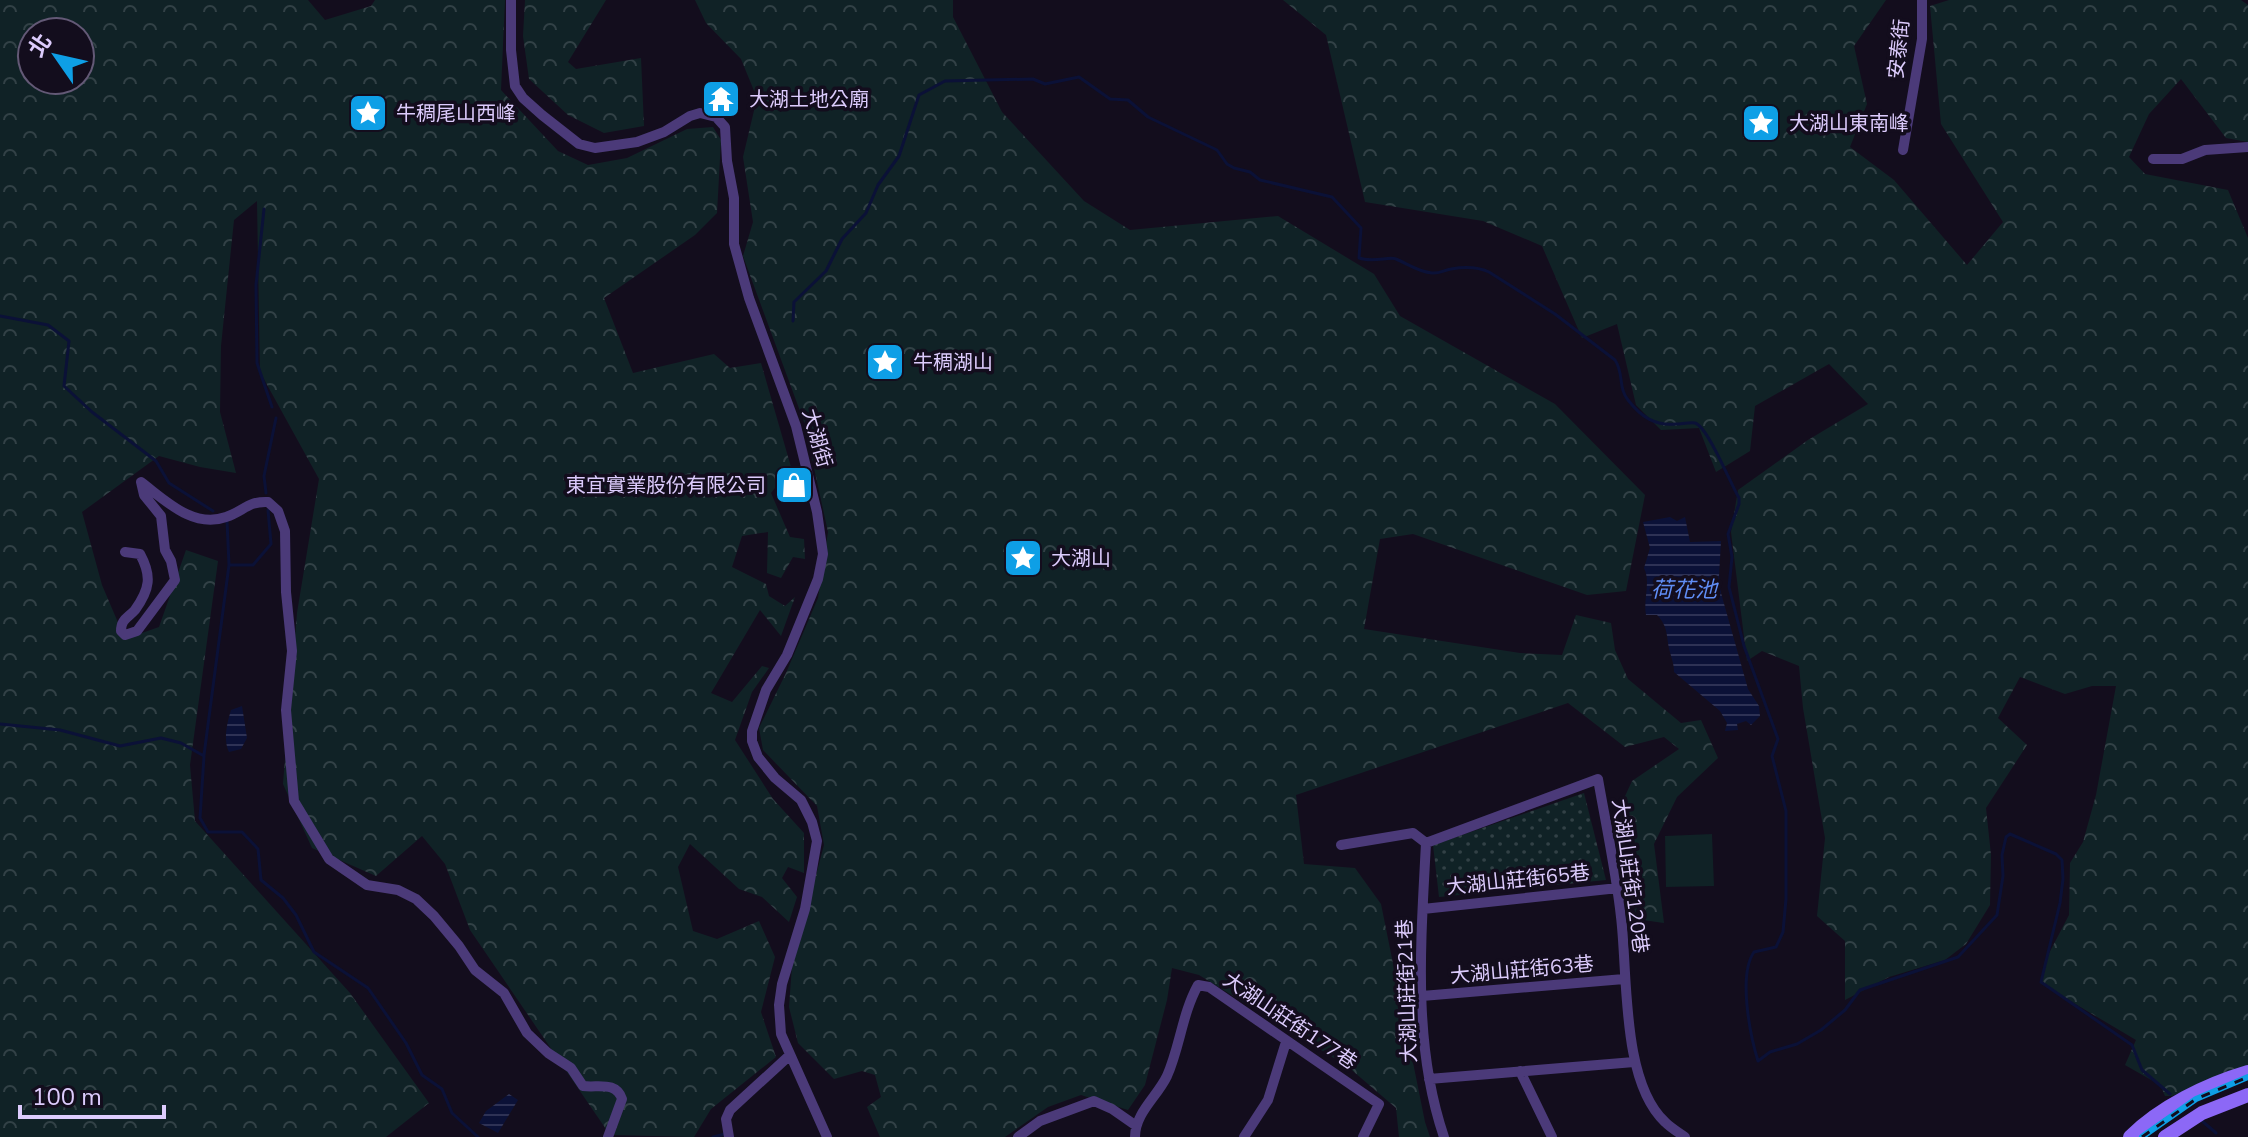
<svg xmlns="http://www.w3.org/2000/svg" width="2248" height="1137" viewBox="0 0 2248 1137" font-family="'Nunito Sans','Noto Sans TC',sans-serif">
	<defs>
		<pattern id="forest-crowns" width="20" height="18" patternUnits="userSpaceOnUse" patternTransform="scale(2)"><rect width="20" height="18" fill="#102226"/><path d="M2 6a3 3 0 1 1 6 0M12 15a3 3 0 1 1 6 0" fill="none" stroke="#324146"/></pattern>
		<pattern id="park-dots" width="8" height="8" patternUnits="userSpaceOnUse" patternTransform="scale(2)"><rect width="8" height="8" fill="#102226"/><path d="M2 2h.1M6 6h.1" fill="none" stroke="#324146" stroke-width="1.8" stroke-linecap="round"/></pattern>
		<pattern id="water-rules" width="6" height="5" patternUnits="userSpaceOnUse" patternTransform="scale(2)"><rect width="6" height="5" fill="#0b1137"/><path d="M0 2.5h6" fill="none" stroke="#2e3255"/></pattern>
	</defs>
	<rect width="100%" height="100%" fill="#130d1d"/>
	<path fill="url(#forest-crowns)" fill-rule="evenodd" d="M0 0H308L325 20 371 6 375 0H505L501 90 558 151 588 165 627 158 687 129 713 127 721 140 717 213 695 235 604 298 633 373 714 354 730 368 761 363 791 467 771 493 790 537 804 539 805 559 793 557 781 578 767 573 768 532 742 536 732 567 766 584 769 596 785 606 795 597 781 636 760 610 711 693 732 702 762 666 769 668 752 692 735 740 773 799 804 833V873L788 867 782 878 797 897 789 922 762 897 739 889 690 844 678 867 693 931 717 939 759 921 775 957 761 1012 776 1057 711 1109 694 1137 610 1135 470 930 445 864 422 836 376 876 312 848 283 784 297 613 319 479 260 372 257 201 234 220 221 346 220 412 236 473 200 467 159 456 82 512 102 585 125 639 159 627 186 550 218 561 190 765 195 821 350 993 429 1103 386 1137H0ZM32 32H80V80H32Z
		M525 0H606L568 62 576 69 641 58 644 126 604 133 568 115 529 79 523 36Z
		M695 0H953V17L1002 112 1084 201 1130 230 1278 216 1374 274 1400 316 1555 404 1645 495 1626 591 1587 595 1413 534 1380 539 1364 629 1520 653 1562 655 1576 615 1611 623 1615 650 1628 679 1681 723 1701 720 1718 758 1677 797 1654 844 1664 923 1636 919 1620 807 1632 781 1679 749 1664 737 1625 747 1568 703 1296 795 1304 864 1355 868 1381 904 1425 1122 1430 1137H1399L1396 1108 1347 1066 1199 975 1172 968 1167 1000 1145 1085 1128 1110 1081 1095 1048 1107 1005 1137H880L867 1107 881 1097 875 1075 862 1071 834 1079 798 1043 789 1007 792 966 824 845 817 806 763 750 759 728 786 673 818 598 828 532 804 422 743 256 753 222 743 157 757 98 741 59 706 23Z
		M1283 0H1886L1854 46 1867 104 1850 147 1894 180 1967 265 2003 222 1941 124 1930 6 1949 0H2241L2248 5V142L2226 138 2181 79 2149 114 2129 157 2145 174 2228 190 2248 238V1065L2172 1096H2165L2160 1085 2125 1065 2136 1040 2040 983 2045 961 2069 915 2070 863 2083 842 2096 795 2116 686H2092L2065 694 2020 677 1998 718 2027 745 1986 808 1991 855 1990 905 1966 944 1945 960 1889 977 1845 1000V941L1817 916 1825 838 1803 708 1799 666 1762 651 1747 661 1731 532 1738 490 1808 440 1868 404 1829 364 1755 406 1750 451 1716 472 1699 428 1661 430 1636 405 1617 324 1582 338 1542 246 1483 221 1365 202 1326 35Z"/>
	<path fill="url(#park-dots)" d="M1584 793 1606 880 1439 897 1433 845Z"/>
	<path fill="#102226" d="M1712 834 1714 886 1666 887 1665 836Z"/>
	<path fill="url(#water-rules)" d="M1670 517 1677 521 1685 517 1690 542 1721 541 1719 576 1721 593 1748 689 1759 706 1760 716 1751 725 1746 721 1737 724 1738 730 1725 731 1727 723 1720 711 1674 672C1674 664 1672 660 1670 652 1666 638 1669 627 1657 615H1646C1643 599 1651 582 1644 568L1650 548 1643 522Z
		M242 706 247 738 241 749 229 752C223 740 227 723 231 710Z
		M509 1094 518 1100 498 1133 479 1123 486 1111Z"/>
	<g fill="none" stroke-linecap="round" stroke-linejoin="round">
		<path stroke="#0b1137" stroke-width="3" d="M264 209 256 285 257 363 272 407
			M0 316 48 325 69 341 64 386 92 412 156 461 169 483 213 511
			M793 321 794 302 826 271 842 239 866 213 878 185 899 156 919 95 945 81 1033 79 1045 84 1079 77 1110 99 1128 100 1148 117 1217 150 1227 164 1234 168 1250 172 1260 180 1332 197 1361 228 1359 258C1373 263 1390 256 1396 259 1408 264 1418 272 1432 273 1439 274 1444 270 1451 269 1463 267 1478 267 1489 272L1555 314 1615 360C1624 373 1618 388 1628 400 1641 417 1655 426 1676 424 1681 424 1690 422 1695 423 1708 427 1730 483 1739 498V504L1728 534 1732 557 1729 587 1744 646 1778 739 1772 756 1786 811V899L1783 932 1776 947 1754 952C1738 975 1750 1035 1758 1061L1770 1052 1797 1044 1821 1030 1845 1010 1860 990 1958 957 1997 915 2003 876 2002 855 2006 837 2010 834 2056 854 2062 860 2063 879 2060 903 2041 982 2132 1045 2142 1070 2170 1094
			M266 493 264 476 276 418
			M230 565H253L271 544 268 510
			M0 724 60 730 120 746 161 738 181 743 204 756 200 818 208 832H242L258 849 261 880 283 898 296 915 314 952 368 988 406 1043 422 1075 442 1089 452 1113 478 1137
			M204 755 229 565 227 521
			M2201 1120 2216 1133
			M713 1137 725 1134"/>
		<path stroke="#4b3a79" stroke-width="10" d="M511 0V50L515 86 523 98 542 115 579 144 595 148 637 142 664 132 690 116 700 113 716 117 725 127 727 161 734 198V244L749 298 796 426 817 512 823 554 818 579 787 655 766 690 752 731V741L758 757 775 778 801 800 812 822 817 841 805 909 782 984 779 1005 781 1034 827 1137
			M1903 150 1922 39V0
			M2153 159H2182L2205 150 2248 147
			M125 552 140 554C152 576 150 589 135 610 128 618 121 619 121 631L125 635 137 631 175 580 171 561 165 550 161 516 144 495 141 482C165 500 193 529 226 517 244 511 248 501 268 502L278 511 285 531 286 592 292 651 286 710 294 801 329 859 367 885 398 890 416 899 434 916 459 946 475 970 504 993 527 1033 548 1053 571 1068 583 1086C598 1088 616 1081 622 1099L608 1137
			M1426 843C1421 941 1412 1043 1444 1137
			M1341 845 1413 833 1426 843 1598 779C1606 825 1616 871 1621 917 1628 974 1621 1081 1665 1122 1671 1128 1678 1132 1685 1137
			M1423 909 1618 888
			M1422 996 1624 979
			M1520 1071 1552 1137
			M1429 1079 1634 1062
			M729 1137 726 1119 730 1110 790 1055
			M1018 1137 1040 1121 1094 1101 1112 1109 1135 1125
			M1135 1137C1135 1113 1157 1097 1167 1076 1180 1047 1182 1014 1198 985L1209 987 1379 1104 1363 1137
			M1244 1137 1268 1100 1286 1042"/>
		<path stroke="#8c68f6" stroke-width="14" d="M2130 1137C2160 1107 2207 1084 2248 1072
			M2165 1137 2202 1113 2248 1095"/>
		<g stroke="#0e9fe6" stroke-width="6">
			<path id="rail" d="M2142 1137 2196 1099 2248 1077"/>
		</g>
		<use href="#rail" stroke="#130d1d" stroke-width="3" stroke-dasharray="9" stroke-linecap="butt"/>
	</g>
	<defs>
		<g id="temple-square" transform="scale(2)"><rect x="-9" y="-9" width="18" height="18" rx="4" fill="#0e9fe6" stroke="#130d1d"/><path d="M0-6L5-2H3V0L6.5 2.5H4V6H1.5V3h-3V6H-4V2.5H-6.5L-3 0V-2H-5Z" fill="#fff"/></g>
		<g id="sight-square" transform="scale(2)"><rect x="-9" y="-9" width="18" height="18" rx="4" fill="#0e9fe6" stroke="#130d1d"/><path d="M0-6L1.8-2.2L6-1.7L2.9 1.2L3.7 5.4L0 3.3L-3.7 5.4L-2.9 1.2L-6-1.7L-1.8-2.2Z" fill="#fff"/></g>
		<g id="shop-square" transform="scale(2)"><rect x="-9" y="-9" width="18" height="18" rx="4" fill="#0e9fe6" stroke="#130d1d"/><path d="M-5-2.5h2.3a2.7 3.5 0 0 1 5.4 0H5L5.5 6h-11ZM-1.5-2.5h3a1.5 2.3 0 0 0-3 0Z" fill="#fff"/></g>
	</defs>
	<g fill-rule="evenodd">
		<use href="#temple-square" x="721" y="99"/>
		<use href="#sight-square" x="368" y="113"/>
		<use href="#sight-square" x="1761" y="123"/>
		<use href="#sight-square" x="885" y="362"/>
		<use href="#shop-square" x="794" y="485"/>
		<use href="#sight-square" x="1023" y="558"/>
	</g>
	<g text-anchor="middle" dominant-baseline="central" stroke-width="7" stroke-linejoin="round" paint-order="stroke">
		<g font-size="20" fill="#dccbfc" stroke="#130d1d">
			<text transform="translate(1899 49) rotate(-84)">安泰街</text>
			<text transform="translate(817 438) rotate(74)">大湖街</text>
			<text transform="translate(1630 876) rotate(82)">大湖山莊街120巷</text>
			<text transform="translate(1518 880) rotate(-6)">大湖山莊街65巷</text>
			<text transform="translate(1522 970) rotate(-5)">大湖山莊街63巷</text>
			<text transform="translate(1407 991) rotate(-92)">大湖山莊街21巷</text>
			<text transform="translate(1290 1021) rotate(34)">大湖山莊街177巷</text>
		</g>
		<g font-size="20" fill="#dccbfc" stroke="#130d1d" text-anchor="start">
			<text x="749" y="99">大湖土地公廟</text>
			<text x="396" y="113">牛稠尾山西峰</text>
			<text x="1789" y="123">大湖山東南峰</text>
			<text x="913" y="362">牛稠湖山</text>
			<text x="766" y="485" text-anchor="end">東宜實業股份有限公司</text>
			<text x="1051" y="558">大湖山</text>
		</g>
		<g font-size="22" font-style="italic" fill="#608ef6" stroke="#130d1d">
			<text x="1684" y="590">荷花池</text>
		</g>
	</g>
	<g transform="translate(56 56) rotate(304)"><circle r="38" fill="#130d1d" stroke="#635976" stroke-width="2"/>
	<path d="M0-6L14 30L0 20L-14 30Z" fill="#0e9fe6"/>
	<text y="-12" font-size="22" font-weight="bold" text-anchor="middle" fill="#dccbfc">北</text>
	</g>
	<path d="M20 1105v12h144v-12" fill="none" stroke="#dccbfc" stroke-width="4"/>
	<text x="32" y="1105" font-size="24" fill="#dccbfc" stroke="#130d1d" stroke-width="6" paint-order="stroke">100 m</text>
</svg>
